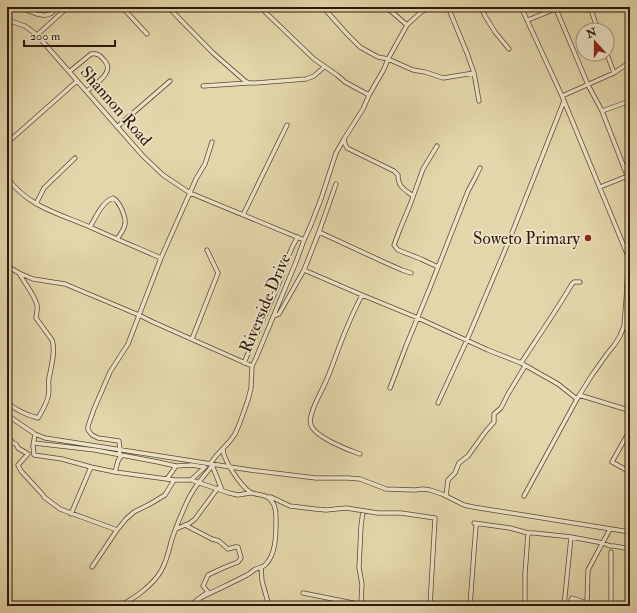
<svg xmlns="http://www.w3.org/2000/svg" width="637" height="613" viewBox="0 0 637 613" font-family="'IM FELL Double Pica',serif">
	<rect width="100%" height="100%" fill="#e3d6aa"/>
	<filter id="stains"><feTurbulence type="fractalNoise" baseFrequency=".005" numOctaves="4"/><feColorMatrix values="0 0 0 0 .2 0 0 0 0 .09 0 0 0 0 .02 0 0 0 .5 -.17"/></filter>
	<radialGradient id="worn" r=".72"><stop offset=".6" stop-color="#630" stop-opacity="0"/><stop offset="1" stop-color="#630" stop-opacity=".3"/></radialGradient>
	<g fill="none" stroke-linecap="round" stroke-linejoin="round">
		<g stroke="#5b4836" stroke-width="5">
			<path id="minor" d="M20 7C30 11 44 20 53 12V7
				M122 7 147 34
				M168 7 213 53 245 81 249 83H256L306 79 314 76 324 67
				M260 7 314 59 337 75 345 82 369 95 384 69 388 59 407 25 420 13 429 7
				M323 7 347 34 360 47 367 51 378 57 388 59 413 70 425 72 443 78 474 73
				M386 7 407 25
				M448 7 467 53 474 73 479 101
				M481 7 485 16 495 32 509 49
				M521 7 562 96 630 261
				M590 7 598 30
				M556 9 588 85 602 111 630 183
				M7 20 25 26 37 35 128 139 143 156 163 175 190 193 304 240
				M528 20 560 7
				M628 21 630 28
				M37 35 68 7
				M607 54 614 73
				M69 72 91 54C97 53 100 55 104 60 116 72 95 84 87 91
				M203 86 248 83
				M562 96 614 73 630 62
				M627 102 630 108
				M602 111 630 101
				M117 127 170 81
				M344 139 345 144 347 148 394 171 398 175C398 187 404 189 413 196
				M7 143 77 81
				M437 146 423 169 410 205 400 229 394 245 398 250 421 259 438 267
				M7 177C26 206 60 214 90 227 114 238 138 248 161 258
				M600 187 630 175
				M36 204 44 188 75 158
				M243 215 287 125
				M90 227C96 217 102 202 113 198 120 202 126 217 125 224 124 230 120 235 117 239
				M319 232 386 263 402 270 411 273
				M7 266 19 273 33 279 65 284 139 315 153 322 252 366 256 358 296 262 304 240 310 227 321 199 336 153 344 139 363 109 369 95
				M304 270 362 295 418 318 488 350 521 363 558 384 577 399
				M628 274 630 282
				M274 316 279 314 304 270 319 232 336 184
				M624 326 630 330
				M192 339 218 273 207 250
				M244 363C255 336 268 310 279 283 285 268 288 251 298 237
				M521 363C538 337 556 311 572 284L574 282H580
				M390 388 406 346 429 290 468 191 475 178 480 168
				M579 395 628 410 629 413 630 420
				M7 402C15 410 27 415 38 418 42 411 46 405 48 397 50 391 48 384 49 378 51 368 56 350 52 340L36 318C36 314 38 310 37 305 34 294 25 284 19 273
				M438 403 467 340 508 243 564 101
				M7 415 35 434 45 438 250 470 316 478H348L360 479 386 489 415 490 423 489 430 490 442 494 464 505 473 507 630 532
				M630 430 612 462 630 472
				M35 434 33 446 34 455 62 459 91 467 115 472
				M7 436 13 443 16 444 18 448 28 454 18 465 21 471 43 495 44 497 60 509 117 530
				M34 443 95 450 158 462 176 466 191 465 204 467
				M360 454C348 450 315 437 311 425 310 422 310 419 311 416 314 403 322 391 327 379 334 362 340 343 348 325 352 315 357 305 362 295
				M119 455 120 449 119 441 98 438 92 435 88 430V426L94 409 110 372 128 344 161 258 196 179 205 164 212 142
				M122 455 118 461 115 472 174 480H191L229 493 238 495 244 494 251 493
				M210 464 216 456 230 441 235 434 239 425 248 400 251 388 252 366
				M212 465 222 490
				M167 479 176 466
				M191 480 205 467
				M446 496 448 480 455 473 459 463 468 456 486 431 494 422V414L501 408 508 394 525 366
				M524 496 577 399 592 375 607 354 615 344 620 336 624 326 626 301 628 267 630 261
				M267 497H271L290 506 315 509 326 510 346 508 378 513H401L435 518 430 606
				M71 514 91 467
				M474 523 510 528 528 533H534L571 537 603 543 610 546H614L630 549
				M185 525 212 539 219 541 228 549 235 547H238L241 558 238 562 223 568 208 575 203 586 208 592 189 606
				M176 529 190 523 195 519 218 488
				M611 552V606
				M92 567 117 530 126 519 134 512 150 504 165 495 174 480
				M261 567 262 581 269 606
				M303 593 358 604 361 603 366 606
				M200 598C216 590 232 583 247 575 250 574 252 571 254 570 258 567 262 568 265 565 276 555 276 535 276 521 276 513 276 502 267 497 262 494 255 495 250 492 241 486 223 460 223 449
				M199 600 202 606
				M361 603 362 584 359 568 361 526 363 511
				M119 606C134 599 153 585 161 571 167 561 169 549 172 539 176 527 181 515 186 504 192 490 202 478 212 466
				M470 606 474 551 476 526
				M525 606V574L528 533
				M564 606 571 537
				M568 606 572 598 587 603 588 570 610 529"/>
		</g>
		<use href="#minor" stroke="#ede4c8" stroke-width="3.5"/>
	</g>
	<circle fill="#8f2418" stroke="#ede4c8" stroke-width="1.5" cx="588" cy="238" r="4"/>
	<g text-anchor="middle" dominant-baseline="central" stroke-width="3.5" stroke-linejoin="round" paint-order="stroke">
		<g font-size="17" fill="#2e180f" stroke="#ede4c8">
			<text transform="translate(116 106) rotate(49)">Shannon Road</text>
			<text transform="translate(265 303) rotate(-67)">Riverside Drive</text>
		</g>
		<g font-size="17" fill="#2e180f" stroke="#ede4c8" text-anchor="end">
			<text x="580" y="238">Soweto Primary</text>
		</g>
	</g>
	<rect width="637" height="613" fill="none" stroke="#e3d6aa" stroke-width="24"/>
	<rect x="8" y="8" width="621" height="597" fill="none" stroke="#2e180f" stroke-width="2"/>
	<rect x="12" y="12" width="613" height="589" fill="none" stroke="#2e180f"/>
	<g transform="translate(595 42) rotate(339)"><circle r="19" fill="#ede4c8" stroke="#a1927e"/>
	<path d="M0-3L7 15L0 10L-7 15Z" fill="#8f2418"/>
	<text y="-6" font-size="11" font-weight="bold" text-anchor="middle" fill="#2e180f">N</text>
	</g>
	<path d="M24 40v6h91v-6" fill="none" stroke="#2e180f" stroke-width="2"/>
	<text x="30" y="40" font-size="12" fill="#2e180f" stroke="#ede4c8" stroke-width="3" paint-order="stroke">200 m</text>
	<rect width="100%" height="100%" filter="url(#stains)"/>
	<rect width="100%" height="100%" fill="url(#worn)"/>
</svg>
